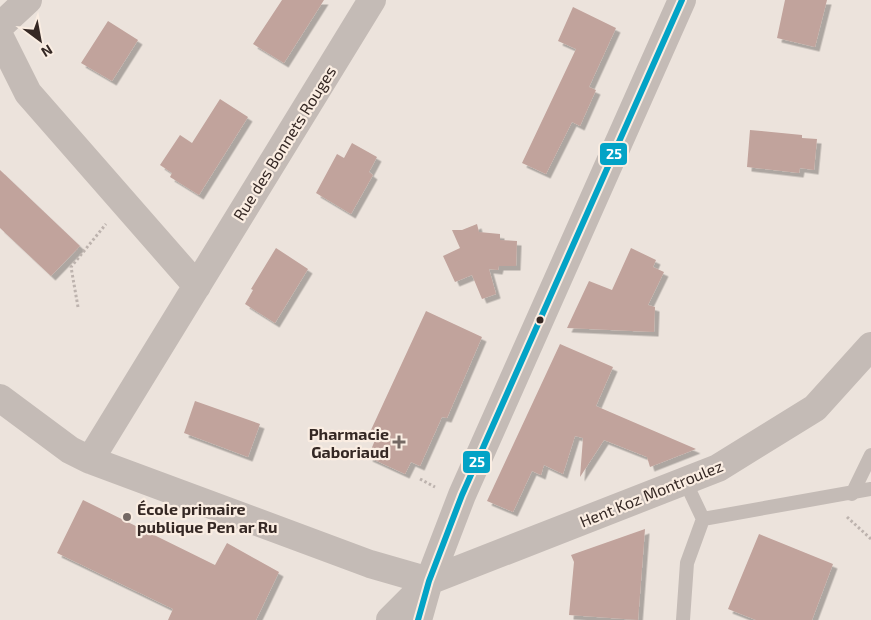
<svg xmlns="http://www.w3.org/2000/svg" width="871" height="620" viewBox="0 0 871 620" font-family="'Exo 2',sans-serif">
	<defs>
		<filter id="shadow"><feDropShadow dx="4.5" dy="4.5" stdDeviation="0" flood-color="#0004"/></filter>
	</defs>
	<rect width="100%" height="100%" fill="#ece3dc"/>
	<path fill="#c1a39c" filter="url(#shadow)" d="M282 0H324L284 63 253 44Z
		M785 0H827L815 47 777 38Z
		M573 7 616 28 589 87 596 90 580 126 572 122 546 174 522 163 576 49 558 41Z
		M108 21 138 40 112 81 81 63Z
		M220 99 248 117 199 195 170 177 172 173 160 165 180 135 192 143Z
		M750 130 802 135V138L817 139 814 170 800 168 799 173 747 167Z
		M352 143 377 157 369 172 373 175 351 214 316 193 337 154 344 158Z
		M0 170 80 246 51 276 0 228Z
		M477 224 479 232 500 234V240L517 241 516 266H499L498 270 489 269 496 294 482 299 472 275 455 282 443 256 460 248 452 230H462Z
		M276 248 308 269 275 323 245 304 253 290 251 289Z
		M631 248 656 260 653 267 664 272 648 305 655 307 654 332 567 328 589 281 612 290Z
		M426 311 482 337 447 418 442 417 420 466 411 462 405 474 368 457 378 433 371 430Z
		M560 344 613 367 596 406 696 449 650 467 647 457 604 440 580 477 583 438 575 436 563 474 544 465 541 475 532 471 513 512 487 501Z
		M195 401 260 424 248 457 184 433Z
		M83 500 215 565 227 543 279 572 256 620H168L173 609 57 553Z
		M645 529 638 620 569 615 574 562 571 555Z
		M759 534 833 564 812 620H756L728 609Z"/>
	<g fill="none" stroke-linecap="round" stroke-linejoin="round">
		<path stroke="#bdb3ae" stroke-width="3" stroke-dasharray="2.5 2.5" stroke-linecap="butt" d="M78 307 71 267 106 224
			M420 479 435 487
			M847 517 871 539"/>
		<path stroke="#c4bbb6" stroke-width="14" d="M685 481 703 519
			M852 494 871 455
			M683 620 687 563 703 519 871 489"/>
		<path stroke="#c4bbb6" stroke-width="28" d="M0 26 28 0
			M0 37 28 93 197 286
			M0 398 70 450 90 460 370 564 429 581
			M90 460 372 0
			M390 620 429 581 718 468 815 408 871 346
			M418 620 429 581 462 495 682 0"/>
		<g stroke="#faede2" stroke-width="10">
			<path id="bus-1" d="M418 620 429 581 462 495 682 0"/>
		</g>
		<use href="#bus-1" stroke="#03a3c6" stroke-width="6"/>
	</g>
	<circle fill="#352824" stroke="#faede2" stroke-width="2" cx="540" cy="320" r="4.5"/>
	<g fill="#756964" stroke="#faede2" stroke-width="2">
		<path d="M396.5 434.5h5v5h5v5h-5v5h-5v-5h-5v-5h5z"/>
		<circle cx="127" cy="517" r="5"/>
	</g>
	<g text-anchor="middle" dominant-baseline="central" stroke-width="4.5" stroke-linejoin="round" paint-order="stroke">
		<g font-size="16" fill="#352824" stroke="#faede2">
			<text transform="translate(284 143) rotate(-58)">Rue des Bonnets Rouges</text>
			<text transform="translate(651 493) rotate(-22)">Hent Koz Montroulez</text>
		</g>
		<g font-size="16" font-weight="bold" fill="#352824" stroke="#faede2" text-anchor="end">
			<text x="389" y="433">Pharmacie<tspan x="389" dy="18">Gaboriaud</tspan></text>
			<text x="137" y="508" text-anchor="start">École primaire<tspan x="137" dy="18">publique Pen ar Ru</tspan></text>
		</g>
	</g>
	<g stroke="#faede2" stroke-width="2">
		<rect x="599" y="142" width="29" height="24" rx="5" fill="#03a3c6"/>
		<rect x="462" y="450" width="29" height="24" rx="5" fill="#03a3c6"/>
	</g>
	<g font-size="14" text-anchor="middle" font-weight="bold" fill="#fff">
		<text x="614" y="159">25</text>
		<text x="477" y="467">25</text>
	</g>
	<g transform="translate(40 40) rotate(148)" stroke="#faede2" stroke-width="4" paint-order="stroke">
	<path d="M0-4L9 19L0 12L-9 19Z" fill="#352824"/>
	<text y="-8" font-size="14" font-weight="bold" text-anchor="middle" fill="#352824">N</text>
	</g>
</svg>
